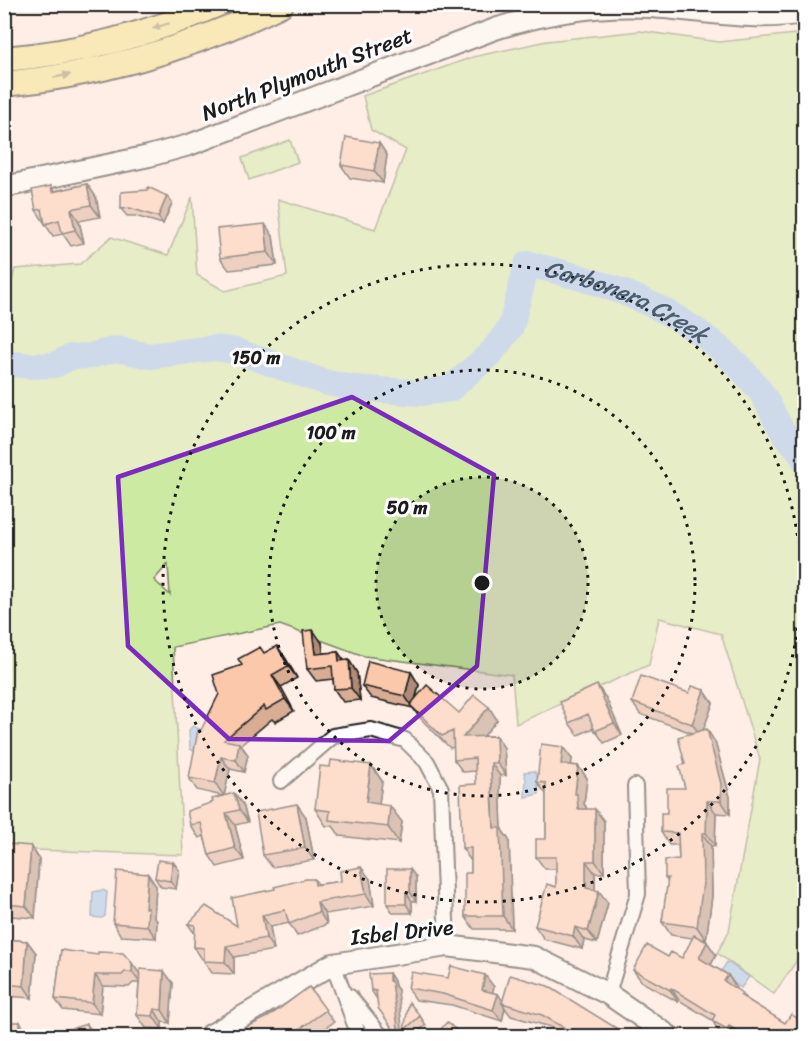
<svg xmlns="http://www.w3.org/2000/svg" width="809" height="1041" viewBox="0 0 809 1041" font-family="Sriracha,sans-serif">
	<rect width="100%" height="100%" fill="#feeee6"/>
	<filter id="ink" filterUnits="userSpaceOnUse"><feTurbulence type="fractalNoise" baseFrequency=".0167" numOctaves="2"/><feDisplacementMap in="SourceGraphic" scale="12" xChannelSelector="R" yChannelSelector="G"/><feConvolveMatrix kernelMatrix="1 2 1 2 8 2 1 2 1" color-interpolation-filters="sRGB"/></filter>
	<g filter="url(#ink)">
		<path fill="#cceaa2" stroke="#74835f" stroke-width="1.5" fill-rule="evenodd" d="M640 31 719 42 804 33V950L774 994 717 953 729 931 760 759 721 634 659 618 649 665 516 724 512 675 364 656 280 625 173 647 183 855 5 849 4 295H8L15 269 80 264 111 237 168 255 192 197 197 275 225 291 287 276 278 199 375 229 406 150 371 130 363 96 473 57 547 41ZM168 564V565L170 595 154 580Z
			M290 140 298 162 249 180 242 158Z"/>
		<path fill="#94c2ef" stroke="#64809b" stroke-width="1.5" d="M193 726 199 729 201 748 196 752 190 749 189 730Z
			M534 771 537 774 539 794 525 797 526 779 524 772Z
			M102 890 107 892 105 916 102 918 92 917 93 892Z
			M727 962 749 977 741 988 720 973Z"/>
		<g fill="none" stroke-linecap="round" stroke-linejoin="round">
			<path stroke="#94c2ef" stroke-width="26" id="s1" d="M4 363 30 366 55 365 70 357 90 356 116 349 150 356 214 348 236 351 327 383 354 388 421 393 450 389 491 353 511 327 527 264C614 283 699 314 757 387 769 401 774 420 785 434 792 443 799 448 804 459"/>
			<g stroke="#1c1c1c" stroke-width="18">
				<path id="street" d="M281 781 333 736 371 730 405 740 427 762 441 789 447 946
					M333 964 359 1036
					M608 994 638 894 635 786
					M350 997 381 1036"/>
			</g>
			<g stroke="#1c1c1c" stroke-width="24">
				<path id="secondary" d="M4 187 149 156 189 145 495 29C545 13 596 4 649 7 705 10 747 22 804 13
					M209 1036 333 964 447 946 534 957 608 994 669 1036"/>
			</g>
			<g stroke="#1c1c1c" stroke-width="28">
				<path id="highway" d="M4 59C78 53 151 34 218 4
					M4 84C101 75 194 47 281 4"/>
			</g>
			<use href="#street" stroke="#fff" stroke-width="14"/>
			<use href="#secondary" stroke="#fff" stroke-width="20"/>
			<use href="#highway" stroke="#f5e382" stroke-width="24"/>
		</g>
		<path fill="#d9ac94" stroke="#1c1c1c" stroke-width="1.5" d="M387 155 383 183 350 178 341 165Z
			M87 184 96 197 100 217 79 221 84 243 71 246 63 234 53 236 36 210 51 186 54 191Z
			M167 196 172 203 163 224 135 216H127L121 209Z
			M4 212 9 218V244H4Z
			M273 236 277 265 229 270 220 258Z
			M322 643 323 653 338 652 344 661 349 660 357 673 360 700 343 702 334 689 333 679 316 681 307 669Z
			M277 646 286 659 297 678 281 687 294 711 275 722 272 719 241 745 248 755 244 772 230 769 224 795 243 805 248 822 235 825 244 860 217 867 209 855 204 836 199 838 190 825 213 802 223 796 197 790 189 778 201 730 265 653Z
			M411 672 419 685 416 698 459 713 497 720 483 736H496L504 748 506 775 500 776V785L502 830 509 840 512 929H474L465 916 471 873V861L462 848 476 784V771L463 772 454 760V747L450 748 419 717 413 708 371 698 362 686Z
			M704 690 713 703 703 730 715 742 730 797V814L716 813 715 846H711L712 896 706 940 702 939 707 942 716 955 711 965 728 975 736 987 735 989 742 993 746 999 804 1036H727L720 1033 712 1020 679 1000 678 1002 642 982 633 970 668 957 682 958 693 938 671 935 662 922 668 882 665 878 679 859 678 845H669L661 832 667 813 685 788V764L692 733 640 714 632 702Z
			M606 698 622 735 604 743 594 728 578 735 569 723Z
			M572 759 571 765 578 766 587 778 584 804 586 807V809L604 821V873H595V890L608 903 597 943 584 940 582 949 544 939 535 926 556 887V869H545L536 857 546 839V794L537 782Z
			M371 765 382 781 379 804 402 822 399 843 340 836 333 826H326L315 809 330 767Z
			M306 817 314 860 272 867 263 855Z
			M31 846 39 859 35 918 11 916 4 907V876Z
			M173 862 179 870 176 889 161 887 155 878Z
			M416 877V901H412V913H393L387 904Z
			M314 879 318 884 370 879 374 906 325 914 327 924 297 936 289 923 270 927 274 950 234 957V974L212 973 204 961V959H202L194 947 195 934 188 924 237 926 275 889Z
			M156 886 154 917 157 921 156 938 121 936 113 923Z
			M4 939 27 941 36 953 32 998 4 996Z
			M61 950 173 983 170 1023 162 1022V1029L146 1028 137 1015 139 983H133L129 987 103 986 100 1014 63 1010 55 999Z
			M389 973 394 981 395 986 398 990 377 999 371 990Z
			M309 987 334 1022 313 1036H238L245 1033Z
			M494 987 492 993 498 994 502 1001 629 1036H567L551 1027 511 1016 505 1008 502 1021 452 1005 416 1000 408 988Z
			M420 1016 426 1025 412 1036H409L404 1030Z"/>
		<path fill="#b08c78" stroke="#1c1c1c" stroke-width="1.5" d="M379 143 387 155 383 183 374 171Z
			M87 184 96 197 100 217 91 205Z
			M167 196 172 203 163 224 158 217Z
			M71 209 79 221 84 243 75 230Z
			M4 212 9 218V244L4 238Z
			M265 224 273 236 277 265 268 252Z
			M313 630 322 643 325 667 316 654Z
			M277 646 286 659 297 678 288 666Z
			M338 652 347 664 339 661Z
			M349 660 357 673 360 700 351 688Z
			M411 672 419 685 413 708 405 696Z
			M272 675 281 687 294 711 285 699Z
			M597 685 606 698 622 735 614 723Z
			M704 690 713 703 701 736 692 724Z
			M489 707 497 720 472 750 463 737Z
			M707 729 715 742 730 797V814L721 801Z
			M496 736 504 748 506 775 497 763Z
			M239 743 248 755 244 772 236 760Z
			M563 747 572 759 570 777 561 764Z
			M221 757 230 769 224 796 215 783Z
			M491 763 500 776V785L502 830 509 840 512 929 503 916 494 828 491 773Z
			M371 765 382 781 377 819 366 802Z
			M578 766 587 778 584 804 586 807V821L578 809 575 794Z
			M234 793 243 805 248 822 239 810Z
			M707 801 716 813 715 846 706 833Z
			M297 804 306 817 314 860 305 848Z
			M390 806 402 822 399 843 388 827Z
			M595 809 604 821V873L595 861Z
			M226 813 235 825 244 860 235 848Z
			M702 833 711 846 712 896 706 940 697 927Z
			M31 846 39 859 35 918 26 906Z
			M586 861 595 873V900L586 888Z
			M173 862 179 870 176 889 170 881Z
			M361 867 370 879 374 906 366 894Z
			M410 869 416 877V901L410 892Z
			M148 874 156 886 154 917 157 921 156 938 147 926 145 908Z
			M599 891 608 903 597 943 588 931Z
			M406 892 412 901V913L406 904Z
			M317 902 325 914 327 924 319 912Z
			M262 915 270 927 274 950 266 938Z
			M575 927 584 940 582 949 573 936Z
			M27 941 36 953 32 998 24 986Z
			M707 942 716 955 708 970 699 958Z
			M226 946 234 957V974L225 962Z
			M132 963 140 974V983L132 972Z
			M164 971 173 983 170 1023 162 1010Z
			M389 973 394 981 395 986 398 990 403 1036H399Z
			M95 975 103 986 100 1014 92 1003Z
			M485 975 494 987 490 1001 482 990Z
			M728 975 736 987 732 994 724 981Z
			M671 988 679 1000 678 1002 670 990Z
			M498 994 505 1004 502 1003 505 1008 502 1021 493 1010Z
			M154 1009 162 1022V1029L153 1016Z
			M20 1022 26 1031V1036H20Z
			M87 1024 93 1033 94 1036H91Z
			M729 1026 737 1036H732L727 1029Z
			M804 1028V1036H799Z"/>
		<path fill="#fcc8ac" stroke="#1c1c1c" stroke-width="1.5" d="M346 137 379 143 374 171 341 165Z
			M87 184 91 205 71 209 75 230 62 233 59 220 45 224 42 209 36 210 32 190 51 186 52 192Z
			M148 187 167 196 158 217 130 208 121 209V192L147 190Z
			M265 224 268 252 220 258 217 229Z
			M313 630 316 654 338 652 339 661 349 660 351 688 334 689 332 666 307 669 303 631Z
			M277 646 288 666 272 675 285 699 266 710 264 706 224 740 239 743 236 760 221 757 215 783 189 778 198 730H201L219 694 213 675 242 665 238 659 260 647 264 653Z
			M368 661 411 672 405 696 362 686Z
			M641 676 689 693 692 686 704 690 692 724 632 702Z
			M427 685 459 713 474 695 489 707 463 737 496 736 497 763H491V773L494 828H500L503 916H465V873H471V848H462L460 785 476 784 475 758 454 760 453 731 442 736 410 705Z
			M597 685 614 723 595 731 588 714 569 723 560 702Z
			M707 729 721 784V801H707L706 833H702L703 883 697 927 662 922 668 878H665V860L679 859 678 833 661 832V813H667V788H685L679 766 685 764 678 737Z
			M541 744 563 747 561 764 578 766 575 794H577L578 809H595V861H586V888L599 891 588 931 575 927 573 936 535 926 547 884 556 887V857H536V839H546V783L537 782Z
			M331 760 371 765 366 802 390 806 388 827 329 820 330 811 315 809 320 766 330 767Z
			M234 793 239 810 226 813 235 848 209 855 201 823 190 825 187 811 213 802 212 799Z
			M297 804 305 848 263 855 256 812Z
			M7 844 31 846 26 906 4 904V876Z
			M158 860 173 862 170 881 155 878Z
			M361 867 366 894 317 902 319 912 289 924 285 910 262 915 266 938 226 946 225 962 204 961V948L194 947 195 925 188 924 206 906 237 926 232 898 275 889 274 887 306 879H314L315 885 341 881 340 871Z
			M387 869H410V892H406V904H387Z
			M117 871 148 874 145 908H148L147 926 113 923Z
			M694 935 707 942 699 958 728 975 724 981 742 993 740 995 785 1023 791 1014 804 1023V1028L799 1036H747L729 1026 727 1029 712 1021 715 1015 671 988 670 990 633 970 647 945 668 957 671 952 682 958Z
			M4 939 27 941 24 986 4 984Z
			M61 950 98 955V952L123 953 132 963V972H125L122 975H95L92 1003 55 999Z
			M451 966 485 975 482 990 498 994 493 1010 443 994 408 988 411 972 448 978Z
			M140 969 164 971 162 1010 154 1009 153 1016 137 1015Z
			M389 973V981L392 982 399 1036H398L378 1008 376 991 371 990 369 974Z
			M510 975 548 986 629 1036H597L594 1034 592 1036H578L542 1015 502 1003Z
			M309 987 326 1010 290 1036H238L245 1033 243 1029 268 1017Z
			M409 1002 420 1016 404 1030Z
			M4 1022H20V1036H4Z
			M447 1022 463 1036H435Z
			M87 1024 91 1036H47Z"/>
		<defs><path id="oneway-solid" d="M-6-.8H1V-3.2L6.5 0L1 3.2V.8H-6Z" transform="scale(1.5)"/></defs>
		<g fill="#938954">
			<use href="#oneway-solid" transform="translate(161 26) rotate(162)"/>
			<use href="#oneway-solid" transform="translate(62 76) rotate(-10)"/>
		</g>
	</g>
	<path d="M0 0H809V1041H0ZM352 397 494 475 477 666 389 741 229 739 128 646 118 477Z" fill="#feeee6" fill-opacity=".55" fill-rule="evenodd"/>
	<path fill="none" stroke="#7b2cbf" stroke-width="4.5" stroke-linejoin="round" d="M352 397 494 475 477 666 389 741 229 739 128 646 118 477Z"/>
	<circle cx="482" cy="583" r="106" fill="#1c1c1c" fill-opacity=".12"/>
	<g fill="none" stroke="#1c1c1c" stroke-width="3" stroke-dasharray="3 6">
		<circle cx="482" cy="583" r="106"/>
		<circle cx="482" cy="583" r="213"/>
		<circle cx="482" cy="583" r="319"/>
	</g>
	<g text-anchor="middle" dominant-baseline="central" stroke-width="6" stroke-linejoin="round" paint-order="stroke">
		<g font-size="22" fill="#1c1c1c" stroke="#fff">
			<text transform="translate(307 74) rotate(-21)">North Plymouth Street</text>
			<text transform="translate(402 932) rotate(-6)">Isbel Drive</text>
		</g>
		<g font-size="24" font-style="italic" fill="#4c5e70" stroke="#fff">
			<text stroke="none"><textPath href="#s1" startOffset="716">Carbonera Creek</textPath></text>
		</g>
	</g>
	<circle cx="482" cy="583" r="9" fill="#1c1c1c" stroke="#fff" stroke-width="3"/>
	<g font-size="18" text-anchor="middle" font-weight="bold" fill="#1c1c1c" stroke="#fff" stroke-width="6" stroke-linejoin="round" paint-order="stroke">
		<text x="256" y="364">150 m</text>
		<text x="331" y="439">100 m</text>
		<text x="407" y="514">50 m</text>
	</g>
	<rect width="809" height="1041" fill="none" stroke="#fff" stroke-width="24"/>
	<rect x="12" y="12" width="785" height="1017" fill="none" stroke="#1c1c1c" stroke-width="2" filter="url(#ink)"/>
</svg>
